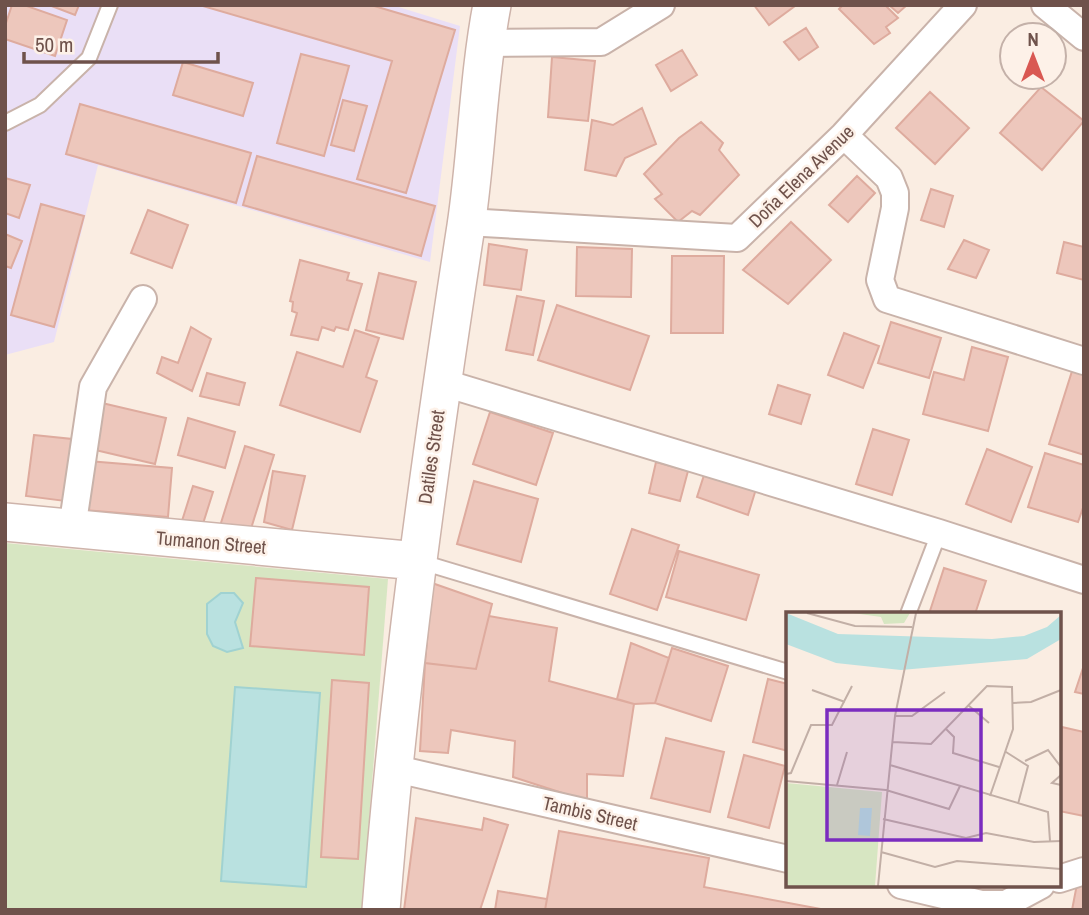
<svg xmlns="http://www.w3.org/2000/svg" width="1089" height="915" viewBox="0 0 1089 915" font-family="'Archivo Narrow',sans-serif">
	<rect width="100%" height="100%" fill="#faede2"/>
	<path fill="#eadff6" d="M5 5H392L460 26 430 262 98 165 54 342 5 355Z"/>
	<path fill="#d7e6c2" d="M5 543 388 579 362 910H5Z"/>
	<path fill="#b9e1e0" stroke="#a0d2d1" stroke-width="2" d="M221 593H234L243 603 235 622 243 648 227 652 213 646 207 634V604Z
		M235 687 320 693 306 887 221 881Z"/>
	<path fill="#edc7bc" stroke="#deab9e" stroke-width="2" d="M12 5H24L67 20 55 56 5 39V26Z
		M49 5H79L75 15Z
		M371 5 455 30 406 193 357 179 392 61 203 6Z
		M754 5H795V6L769 25Z
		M843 5H885L898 18 886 27 890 33 874 44 839 9Z
		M889 5H907L898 13Z
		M806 28 818 47 799 60 784 42Z
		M682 50 697 75 671 91 656 65Z
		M301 54 349 66 324 156 277 143Z
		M552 57 595 61 588 121 548 117Z
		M183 62 253 83 243 116 173 95Z
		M1041 87 1084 121 1042 170 1000 133Z
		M930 92 969 128 935 164 896 128Z
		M343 100 367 106 354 151 331 145Z
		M80 104 251 153 236 203 66 154Z
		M642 108 656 144 625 158 616 176 585 170 592 120 613 125Z
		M701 122 723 143 719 150 739 175 700 215 692 211 678 222 655 199 662 194 644 174 679 138Z
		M257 156 435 206 421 256 243 205Z
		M857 176 875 193 848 222 829 205Z
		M5 178 30 185 19 218 5 213Z
		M931 189 953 196 944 227 921 220Z
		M41 204 84 216 54 327 11 315Z
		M148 210 188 225 172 268 131 253Z
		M791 222 831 260 788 304 743 270Z
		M5 234 22 241 11 268 5 266Z
		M964 240 989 250 976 278 948 269Z
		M1064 242 1084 247V280L1057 273Z
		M489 244 527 250 521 290 484 285Z
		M577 247 632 249 631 297 576 296Z
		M672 256H724L723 333H671Z
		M300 260 349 273 347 280 362 284 348 330 336 327 334 331 322 327 318 340 291 335 297 313 292 311 293 302 290 301Z
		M379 273 416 282 403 339 366 330Z
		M517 296 544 301 533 355 506 350Z
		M557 305 649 336 630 390 538 360Z
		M891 322 941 338 929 378 878 363Z
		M191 327 211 339 192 391 157 373 162 357 178 363Z
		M355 330 379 338 366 377 377 381 360 432 280 405 297 352 343 367Z
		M844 333 879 346 863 388 828 375Z
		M972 347 1008 357 988 431 923 414 934 372 964 380Z
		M1073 368 1084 371V455L1049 444Z
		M207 373 245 383 239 405 200 396Z
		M778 385 810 395 801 424 769 414Z
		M102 403 166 418 155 464 91 449Z
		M490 412 553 433 536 485 473 464Z
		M188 418 235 432 225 468 178 455Z
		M873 429 909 440 892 495 856 484Z
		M34 435 72 439 65 501 26 496Z
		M245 446 274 455 249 535 220 526Z
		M987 449 1032 467 1011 522 966 504Z
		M1045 453 1084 465V505L1078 522 1028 507Z
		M88 461 172 468 168 517 84 510Z
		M656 462 688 471 680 501 649 493Z
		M273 471 305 476 292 530 264 522Z
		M705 472 756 489 748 515 697 497Z
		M474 481 538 499 521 562 457 544Z
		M193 486 213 492 201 530 181 524Z
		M632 529 679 545 657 610 610 594Z
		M679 551 759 575 746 620 666 597Z
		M944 568 986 581 975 614H929Z
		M256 578 369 587 364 655 250 646Z
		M432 583 492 604 476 669 425 663Z
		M489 616 557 628 549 681 634 704 623 776 587 774V801L513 777 515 741 451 730 448 753 420 751 425 663 476 669Z
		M631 643 669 658 655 703 634 704 617 699Z
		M672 648 728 666 711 721 655 703Z
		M1084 665V694L1075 692Z
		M768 679 788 684V751L753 742Z
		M332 680 369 683 358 859 321 857Z
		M1062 727 1084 732V816L1059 811Z
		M666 738 724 752 710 812 651 798Z
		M744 755 785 766 769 828 728 817Z
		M416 818 482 830 484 818 508 825 480 910H404Z
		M559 831 709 858 704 887 826 910H545Z
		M1077 884 1084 885V910H1072Z
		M498 891 547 899 545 910H495Z"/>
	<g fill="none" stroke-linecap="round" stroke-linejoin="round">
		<g stroke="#c9b3aa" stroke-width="18">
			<path id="lane" d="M5 123 40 105 89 58 110 5
				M418 561 788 672
				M908 614 939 533"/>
		</g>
		<g stroke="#c9b3aa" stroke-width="30">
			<path id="street" d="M1045 5 1084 37
				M485 43 601 42 661 5
				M844 135 889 178 895 193V208L880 280 887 299 1084 361
				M466 222 737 238 844 135 963 5
				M441 382 939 533 1084 580
				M72 529 93 387 143 299
				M392 768 788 859
				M1059 879 1084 871
				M901 885 981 904H1006L1041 885"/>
		</g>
		<g stroke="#ceb4ab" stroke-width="40">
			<path id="secondary" d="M5 522 417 561
				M381 910C399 680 431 453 466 226 477 153 478 78 492 5"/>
		</g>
		<use href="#lane" stroke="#fff" stroke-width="14"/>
		<use href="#street" stroke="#fff" stroke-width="26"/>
		<use href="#secondary" stroke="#fff" stroke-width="37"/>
	</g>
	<g text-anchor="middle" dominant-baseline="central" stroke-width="5" stroke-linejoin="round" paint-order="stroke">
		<g font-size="19" fill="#6f524b" stroke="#fdf1e8">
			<text transform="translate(801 176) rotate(-44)">Doña Elena Avenue</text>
			<text transform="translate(431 457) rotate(-82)">Datiles Street</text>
			<text transform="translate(211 542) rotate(5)">Tumanon Street</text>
			<text transform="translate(590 813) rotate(13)">Tambis Street</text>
		</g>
	</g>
	<g transform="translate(786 612)">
		<rect width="275" height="275" fill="#faede2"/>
		<path d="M67 1H124L118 11 98 12 95 5ZM0 171 96 180 89 274H0Z" fill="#d7e6c2"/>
		<path d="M0 1 52 22 206 27 238 24 261 15 275 3V27L241 47 115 58 50 51 0 32ZM74 196H86L84 224 72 223Z" fill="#b9e1e0"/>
		<path fill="none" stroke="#c2afa6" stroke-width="2" d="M21 1 69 14 126 15M26 78 59 90M227 91 245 90 275 78M182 93 203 111M109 104H126L159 80M160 117 168 125 167 141 213 155M107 130 145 132 201 74 226 75 227 117 204 184M220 140 242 154 232 192M239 149 262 138 275 155M104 153 262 200 264 229M0 162 5 161 25 113H46L66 74M275 163 266 171 275 173M0 169 100 178 163 197 174 174M51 173 61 140M97 207 180 226 200 221 248 230 275 229M95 240 149 255 171 249 275 257M92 274 109 104 130 1"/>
		<path fill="#7b2cbf" fill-opacity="0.15" stroke="#7b2cbf" stroke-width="3.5" d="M41 98H195V228H41Z"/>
		<rect width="275" height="275" fill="none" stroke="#6f524b" stroke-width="3.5"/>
	</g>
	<rect width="1089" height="915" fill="none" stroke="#6f524b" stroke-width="14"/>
	<g transform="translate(1033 56)"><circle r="33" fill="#fdf1e8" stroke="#c4b1a9" stroke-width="2"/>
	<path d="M0-5L12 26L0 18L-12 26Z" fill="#d95852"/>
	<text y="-10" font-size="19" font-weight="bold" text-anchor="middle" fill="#6f524b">N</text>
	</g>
	<path d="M24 52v10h194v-10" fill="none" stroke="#6f524b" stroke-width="3.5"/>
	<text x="35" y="52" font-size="21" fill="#6f524b" stroke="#fdf1e8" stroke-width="5" paint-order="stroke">50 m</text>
</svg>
